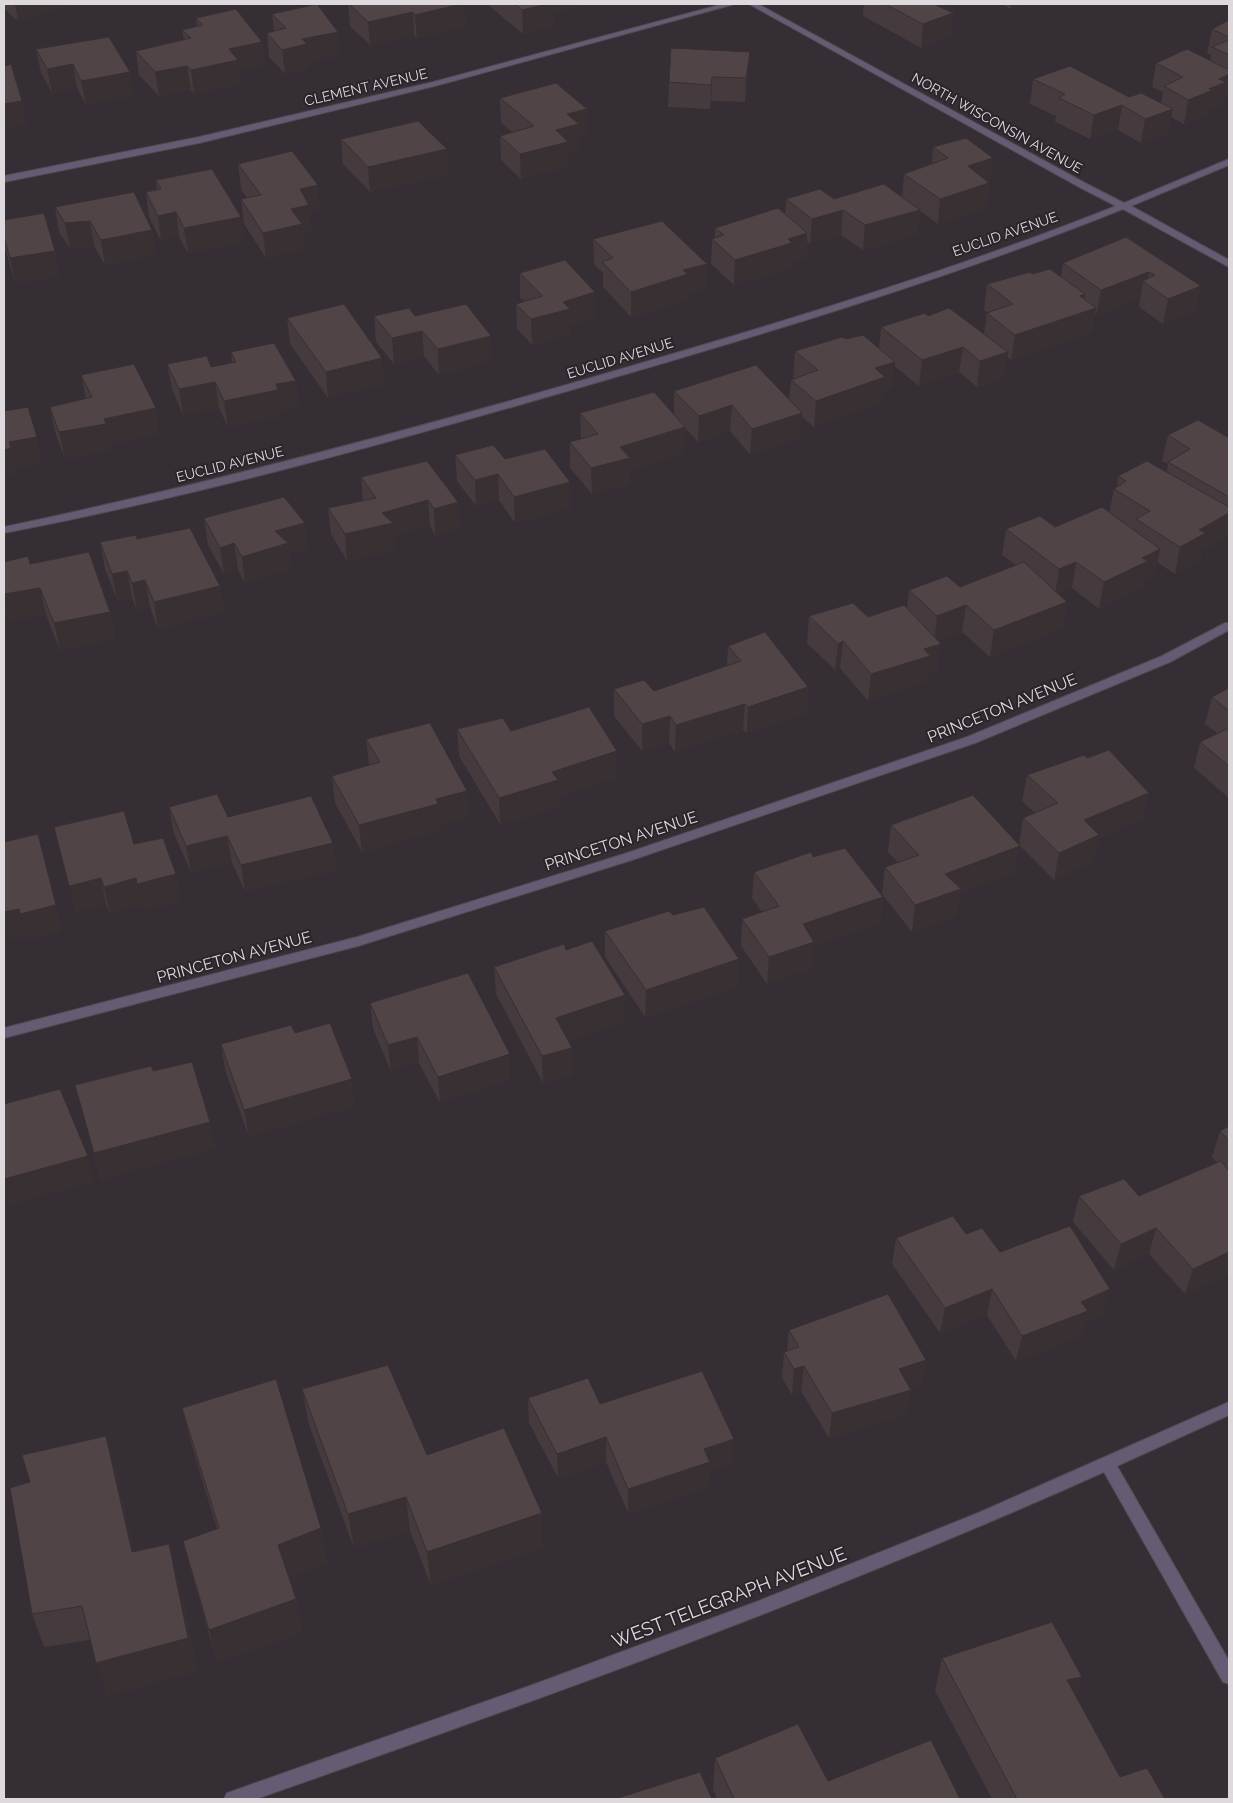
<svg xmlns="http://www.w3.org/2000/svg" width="1233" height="1803" viewBox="0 0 1233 1803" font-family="Raleway,sans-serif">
	<rect width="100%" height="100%" fill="#362e35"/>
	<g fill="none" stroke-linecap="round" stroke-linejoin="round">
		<g stroke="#514950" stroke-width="2">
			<path id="street" d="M723 4H735L435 86 199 143 4 182V176L199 137 433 82Z
				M749 4H758L1085 183 1124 203 1229 159V165L1131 206 1229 260V267L1123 209C946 280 761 335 578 388 388 443 197 496 4 533V527C223 481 438 423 652 360 809 314 965 266 1116 206L1079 187Z
				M1225 623H1229V630L1170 662 975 743 632 860 358 946 4 1038V1028L357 937 624 854 967 737 1162 656Z
				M1229 1402V1415L1117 1466 1229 1661V1684L1223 1682 1104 1472C828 1596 542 1699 256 1799H224L227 1793 233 1791 535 1684 756 1602 978 1513Z"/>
		</g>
		<use href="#street" fill="#655c74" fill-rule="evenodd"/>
	</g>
	<path fill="#453a3d" d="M4 4H75L18 21 4 9Z
		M348 4H464L465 27 417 38 414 35 370 45 350 26Z
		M487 4H582V5L554 13V26L523 34Z
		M864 4H955L950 37 921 48 863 16Z
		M1001 4H1024L1011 9Z
		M272 14 340 55 309 62V68L285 74 269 57 267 33 274 31Z
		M196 18 262 42 265 66 239 71 241 84 194 94 191 90 159 96 139 75 136 51 184 40 182 30 197 26Z
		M1229 20V96L1223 99 1221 106 1209 111 1208 115 1184 124 1171 117 1168 133 1141 143 1118 130 1090 139 1055 122 1056 116 1030 104 1033 79 1161 103 1163 92 1152 87 1156 63 1210 61 1211 55 1207 53 1212 29Z
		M109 37 134 96 86 105 77 88 52 93 41 73 36 49Z
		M750 52 749 76 745 102 711 101 710 109 668 107 669 82Z
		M500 98 587 133 579 135V149L568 152V167L521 179 501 160 500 136 512 132 501 123Z
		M341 139 449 174 370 192 343 164Z
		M933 147 993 158 986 208 938 224 920 211 917 235 863 250 841 235 810 244 807 241 806 258 791 263 790 268 734 285 711 264 712 239 715 238V228L785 215 786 199H834L902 197 904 174 932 163Z
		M238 164 320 209 309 212 311 230 302 232 304 250 266 258 244 224 241 199 247 198 241 189Z
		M156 180 241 217 244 242 188 253 179 237 161 241 149 217 146 192 157 190Z
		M134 192 156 255 105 265 94 246 70 248 59 232 55 207Z
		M4 220 55 251 59 277 15 283 4 245Z
		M1126 237 1196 312 1163 324 1139 307 1140 299 1096 315 1095 314 1092 333 1011 360 1007 357 1004 378 977 387 959 372 919 386 894 366 892 387 884 390 882 402 814 427 801 416 800 439 750 455 730 431 698 442 684 427V453L630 470V484L592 494 570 468V442L581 439 580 413 674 415V391L789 400 791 380 795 378 793 377 795 351 846 339 879 349 881 327 928 316 984 334 987 312 984 310 987 284 1032 274 1061 277 1063 263Z
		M593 239 706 289 687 294V300L631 317 603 287V273L594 264Z
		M520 273 595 292V318L570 325V335L532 345 517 329 516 304 524 301 520 298Z
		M374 316H415L492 361 439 375 424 356 394 364 376 342Z
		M287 318 385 384 328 398 290 344Z
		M231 352 296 381 299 406 281 410V416L228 427 219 408 183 415 172 389 167 364 211 367 232 363Z
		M81 375 160 434 110 444 111 450 65 459 55 432 50 407 86 399Z
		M1168 435 1229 438V530L1228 536 1201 552 1200 560 1175 574 1157 562 1155 576 1144 581 1143 587 1099 609 1072 588 1058 594 1067 602 1062 629 990 657 962 632 938 641V670L928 674 927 682 868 701 840 668 835 670 807 643 809 616 868 617 907 608 909 590 960 587 1016 565 1002 555 1006 529 1055 527 1109 513 1114 489 1117 487 1118 476 1167 472 1168 464 1162 461Z
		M455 455 505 459 570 482 571 508 515 523 499 500 476 506 457 481Z
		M361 477 458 502 460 528 435 536 430 526 394 536 395 550 347 561 331 534 328 508 363 501Z
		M204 518 308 549 289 554 291 570 245 583 238 570 224 574 208 545Z
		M137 539 220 586 224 612 158 629 150 607 137 610 132 598 117 600 105 569 100 542Z
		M4 562 30 564 110 612 115 639 60 650 46 615 8 621 4 609Z
		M728 646 808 687 806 713 747 733 743 730 675 752 669 743 642 751 614 716V689L654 691 727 666Z
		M1229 688V798L1194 768 1200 742 1217 733 1205 724 1212 697Z
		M457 729 511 731 617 778 559 797V807L500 824 459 756Z
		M366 739 467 791 468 818 440 825V830L362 852 335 803 332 776 369 765Z
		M1087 758 1149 793 1143 819 1098 839 1093 862 1054 880 1019 845 1023 818 1035 813 1022 801 1027 775Z
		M169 807 228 817 337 870 245 891 232 863 191 872 174 834Z
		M891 825 1015 873 960 893 957 916 912 932 882 894 885 867 898 863 888 852Z
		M54 827 134 844 176 874 181 901 143 910 141 905 110 913 106 904 76 912Z
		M4 842 62 932 27 940 26 936 4 941Z
		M813 857 883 897 880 923 813 946 811 969 767 984 741 946 742 919 762 912 752 898 754 872Z
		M605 931 738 986 645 1017 605 957Z
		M566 950 625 995V1021L568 1041 572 1075 543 1083 496 994 494 967Z
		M370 1003 511 1080 440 1103 419 1063 391 1071 373 1029Z
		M295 1033 355 1106 249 1137 225 1070 221 1044Z
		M153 1071 215 1148 101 1180 75 1085Z
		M1229 1126V1275L1185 1294 1149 1254 1114 1270 1073 1222 1079 1196H1139L1217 1163 1212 1157 1220 1131Z
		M966 1234 1000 1252 1104 1314 1086 1322 1082 1337 1016 1361 987 1315 940 1333 892 1264 896 1238Z
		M789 1330 926 1360 921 1385 910 1389 907 1415 829 1438 801 1391 792 1395 782 1377 784 1352 787 1351Z
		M302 1389 427 1455 543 1547 431 1586 410 1531 354 1548 309 1425Z
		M528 1398 600 1404 732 1464 710 1472 709 1487 628 1513 606 1462 558 1478 529 1423Z
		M182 1408 321 1528 327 1563 289 1577 296 1599 303 1632 217 1663 183 1541 217 1529 191 1443Z
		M106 1436 116 1471 134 1551 178 1578 197 1671 107 1696 90 1640 44 1647 32 1614 30 1482Z
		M942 1658 1082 1677 1076 1697 1120 1777 1165 1799H992L935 1691Z
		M715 1758 828 1781 960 1799H717L713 1789Z"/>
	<path fill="#383032" d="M15 4H75L18 21Z
		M461 4H464L465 27 417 38 415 15Z
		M539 4H582V5L554 13V26L523 34 522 10Z
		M932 4H955L950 37 921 48 923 24Z
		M1011 4H1024L1011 9Z
		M413 12 414 35 370 45 368 22Z
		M338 32 340 55 309 62V68L285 74 282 50 302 39Z
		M262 42 265 66 239 71 241 84 194 94 191 70 229 49Z
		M750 52 749 76 745 102 746 78Z
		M73 64 77 88 52 93 47 69Z
		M187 66 191 90 159 96 155 72Z
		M130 72 134 96 86 105 81 81Z
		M1229 74V96L1223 99 1221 106 1209 111 1208 115 1184 124 1188 100 1209 89 1219 79Z
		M712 77 711 101 710 109 711 85Z
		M22 101 27 125 4 129V104Z
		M1122 105 1118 130 1090 139 1094 115Z
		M587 109V133L579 135V149L568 152V167L521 179 520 154 556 130 567 114Z
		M1173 109 1168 133 1141 143 1145 119Z
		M447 149 449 174 370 192 368 167Z
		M993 158 990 183 965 190 968 166Z
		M989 183 986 208 938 224 940 199Z
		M318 185 320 209 309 212 311 230 302 232 304 250 266 258 263 233 291 209 300 189Z
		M843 210 841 235 810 244 812 219Z
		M920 210 917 235 863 250 865 225Z
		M176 212 179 237 161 241 158 216Z
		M241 217 244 242 188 253 184 228Z
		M90 221 94 246 70 248 65 223Z
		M152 230 156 255 105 265 101 240Z
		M807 233 806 258 791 263 790 268 734 285 735 260 788 239Z
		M55 251 59 277 15 283 10 258Z
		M707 264 706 289 687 294V300L631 317V292L683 270Z
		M1149 272 1147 284 1143 281 1140 299 1096 315 1101 290Z
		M1201 286 1196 312 1163 324 1168 299Z
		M595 292V318L570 325V335L532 345 531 319 563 302Z
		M1085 294 1082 313 1096 308 1092 333 1011 360 1015 335 1080 296Z
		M422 331 424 356 394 364 392 338Z
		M491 336 492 361 439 375 438 349Z
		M963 347 959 372 919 386 922 360Z
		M1008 352 1004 378 977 387 980 361Z
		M382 358 385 384 328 398 326 372Z
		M895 362 892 387 884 390 882 402 814 427 816 401 875 368Z
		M296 381 299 406 281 410V416L228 427 224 401 276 384Z
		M215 382 219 408 183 415 179 389Z
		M732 405 730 431 698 442 699 416Z
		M156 408 160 434 110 444 111 450 65 459 59 432 104 419Z
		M802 413 800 439 750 455 752 429Z
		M685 427 684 453 630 470V484L592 494 591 468 620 447Z
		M37 437 42 463 15 468 16 474 4 477V450L9 442Z
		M498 474 499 500 476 506 475 480Z
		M570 482 571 508 515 523 514 497Z
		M428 500 430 526 394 536 395 550 347 561 345 534 382 513Z
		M458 502 460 528 435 536 434 509Z
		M1229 513V530L1228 536 1201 552 1200 560 1175 574 1180 547 1199 530Z
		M305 523 308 549 289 554 291 570 245 583 242 557 275 531Z
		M234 543 238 570 224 574 220 548Z
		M1160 549 1155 576 1144 581 1143 587 1099 609 1104 582 1142 558Z
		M1076 562 1072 588 1055 596 1059 569Z
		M127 571 132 598 117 600 112 574Z
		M145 580 150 607 137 610 132 583Z
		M220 586 224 612 158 629 154 602Z
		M40 588 46 615 8 621 4 603V594Z
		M1067 602 1062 629 990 657 994 630Z
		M966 605 962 632 934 643 937 616Z
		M110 612 115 639 60 650 54 623Z
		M843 641 840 668 835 670 838 644Z
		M941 644 938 670 928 674 927 682 868 701 871 674 924 649Z
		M808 687 806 713 747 733 748 707Z
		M745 704 743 730 675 752 676 725Z
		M670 716 669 743 642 751V724Z
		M617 751V778L559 797V807L500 824 499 798 552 772Z
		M467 791 468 818 440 825V830L362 852 359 825 436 799Z
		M1149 793 1143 819 1098 839 1093 862 1054 880 1059 853 1084 820Z
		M227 836 232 863 191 872 186 846Z
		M333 843 337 870 245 891 241 865Z
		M1020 846 1015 873 960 893 957 916 912 932 915 905 945 874Z
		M176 874 181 901 143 910 141 905 110 913 104 887 136 878Z
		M101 878 106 904 76 912 69 886Z
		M883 897 880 923 813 946 811 969 767 984 769 957 803 924Z
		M56 905 62 932 27 940 20 914Z
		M19 909 26 936 4 941V912Z
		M739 959 738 986 645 1017 646 990Z
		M625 995V1021L556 1045V1018Z
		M417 1037 419 1063 391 1071 388 1045Z
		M572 1048V1075L543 1083 542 1056Z
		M510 1054 511 1080 440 1103 438 1077Z
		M352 1079 355 1106 249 1137 244 1110Z
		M210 1122 215 1148 101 1180 94 1153Z
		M88 1156 94 1182 4 1207V1179Z
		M1156 1228 1149 1254 1114 1270 1121 1244Z
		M1229 1252V1275L1185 1294 1193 1269Z
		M992 1289 987 1315 940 1333 945 1308Z
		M1110 1289 1104 1314 1086 1322 1082 1337 1016 1361 1022 1336 1081 1302Z
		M926 1360 921 1385 895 1394 899 1369Z
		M804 1366 801 1391 792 1395 794 1369Z
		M911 1390 907 1415 829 1438 832 1413Z
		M106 1436 116 1471 142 1586 132 1552Z
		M606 1437V1462L558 1478 557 1454Z
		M734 1439 732 1464 710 1472 709 1487 628 1513V1489L704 1449Z
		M406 1497 410 1531 354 1548 348 1514Z
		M542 1513 543 1547 431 1586 427 1552Z
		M321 1528 327 1563 285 1579 278 1545Z
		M169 1544 178 1578 197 1671 107 1696 96 1663Z
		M296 1599 303 1632 217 1663 209 1630Z
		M1082 1677 1072 1710 1067 1680Z"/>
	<path fill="#504447" stroke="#383032" d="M317 4 338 32 302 39 307 44 282 50 267 33 286 28 272 14Z
		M349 4H461L415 15 413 12 368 22Z
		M515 4H548L522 10Z
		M885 4H934L953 13 923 24Z
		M236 9 262 42 229 49 238 60 191 70 187 66 155 72 136 51 191 38 182 30 203 25 196 18Z
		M1229 20V37L1212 29Z
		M109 37 130 72 81 81 73 64 47 69 36 49Z
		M1229 40V55L1212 47Z
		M671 48 750 52 746 78 712 77 711 85 669 82Z
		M1187 49 1229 70V74L1219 79 1226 82 1209 89 1213 90 1188 100 1164 86 1183 77 1156 63Z
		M11 64 22 101 4 104V66Z
		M1070 66 1129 97 1141 93 1173 109 1145 119 1122 105 1094 115 1059 98 1065 94 1033 79Z
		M556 83 587 109 567 114 579 124 556 130 568 142 520 154 500 136 534 126 500 98Z
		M418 121 447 149 368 167 341 139Z
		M966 138 993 158 968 166 989 183 940 199 904 174 948 158 933 147Z
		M292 151 318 185 300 189 309 205 291 209 302 224 263 233 241 199 261 195 238 164Z
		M212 169 241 217 184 228 176 212 158 216 146 192 161 189 156 180Z
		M884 184 920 210 865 225 843 210 812 219 786 199 820 189 834 199Z
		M134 192 152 230 101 240 90 221 65 223 55 207Z
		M778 208 807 233 788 239 792 243 735 260 712 239 724 235 715 228Z
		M44 213 55 251 10 258 4 237V220Z
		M662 221 707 264 683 270 688 274 631 292 602 262 613 258 593 239Z
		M1126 237 1201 286 1168 299 1143 281 1155 275 1149 272 1101 290 1063 263Z
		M565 260 595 292 563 302 570 309 531 319 516 304 543 296 520 273Z
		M1050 269 1085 294 1080 296 1096 308 1015 335 987 313 1013 304 987 284 1030 272 1032 274Z
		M344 304 382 358 326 372 287 318Z
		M466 304 491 336 438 349 422 331 392 338 374 316 409 308 415 316Z
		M949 308 1008 352 980 361 963 347 922 360 881 327 925 313 928 316Z
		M863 335 895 362 875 368 885 377 816 401 791 380 818 370 795 351 842 337 846 339Z
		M274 343 296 381 276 384 278 390 224 401 215 382 179 389 167 364 207 356 211 367 236 362 231 352Z
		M134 364 156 408 104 419 106 424 59 432 50 407 92 397 81 375Z
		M756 365 802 413 752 429 732 405 699 416 674 391Z
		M654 392 685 427 620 447 630 458 591 468 570 442 598 434 580 413Z
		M28 407 37 437 9 442 11 448 4 450V411Z
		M1198 420 1229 438V497L1168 462 1190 449 1168 435Z
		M493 445 505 459 545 449 570 482 514 497 498 474 475 480 455 455Z
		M427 461 458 502 434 509 428 500 382 513 393 523 345 534 328 508 376 498 361 477Z
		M1147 461 1229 507V513L1199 530 1206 533 1180 547 1136 519 1150 511 1114 489 1126 481 1118 476Z
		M284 497 305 523 275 531 288 543 242 557 234 543 220 548 204 518Z
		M1102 507 1160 549 1142 558 1148 561 1104 582 1076 562 1059 569 1006 529 1040 516 1055 527Z
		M190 528 220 586 154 602 145 580 132 583 127 571 112 574 100 542 136 535 137 539Z
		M89 552 110 612 54 623 40 588 4 594V562L28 556 30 564Z
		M1024 562 1067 602 994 630 966 605 937 616 909 590 947 576 960 587Z
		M853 603 868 617 904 605 941 644 924 649 930 656 871 674 843 641 838 644 809 616Z
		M765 632 808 687 748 707 745 704 676 725 670 716 642 724 614 689 644 680 654 691 741 661 728 646Z
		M1229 688V711L1212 697Z
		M589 707 617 751 552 772 558 780 499 798 457 729 503 718 511 731Z
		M430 723 467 791 436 799 438 804 359 825 332 776 380 762 366 739Z
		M1229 728V766L1200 742Z
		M1109 750 1149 793 1084 820 1099 835 1059 853 1023 818 1058 803 1027 775 1084 755 1087 758Z
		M217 794 228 817 311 796 333 843 241 865 227 836 186 846 169 807Z
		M973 795 1020 846 945 874 961 889 915 905 885 867 919 855 891 825Z
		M124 811 134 844 163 838 176 874 137 884 136 878 104 887 101 878 69 886 54 827Z
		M38 834 56 905 20 914 19 909 4 912V842Z
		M845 848 883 897 803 924 814 942 769 957 742 919 779 906 754 872 811 852 813 857Z
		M704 907 739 959 646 990 605 931 669 911 673 915Z
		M592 941 625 995 556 1018 572 1048 542 1056 494 967 564 944 566 950Z
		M468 973 510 1054 438 1077 417 1037 388 1045 370 1003Z
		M330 1023 352 1079 244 1110 221 1044 291 1025 295 1033Z
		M192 1062 210 1122 94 1153 75 1085 151 1066 153 1071Z
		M60 1089 88 1156 4 1179V1104Z
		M1229 1126V1141L1220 1131Z
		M1221 1161 1229 1171V1252L1193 1269 1156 1228 1121 1244 1079 1196 1124 1179 1139 1196Z
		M953 1216 966 1234 982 1228 1000 1252 1070 1226 1110 1289 1081 1302 1088 1311 1022 1336 992 1289 945 1308 896 1238Z
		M888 1294 926 1360 899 1369 911 1390 832 1413 804 1366 794 1369 784 1352 799 1347 789 1330Z
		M388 1365 427 1455 504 1428 542 1513 427 1552 406 1497 348 1514 302 1389Z
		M702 1371 734 1439 704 1449 710 1462 628 1489 606 1437 557 1454 528 1398 588 1378 600 1404Z
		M276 1379 321 1528 278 1545 296 1599 209 1630 183 1541 219 1528 182 1408Z
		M106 1436 132 1552 169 1544 188 1638 96 1663 82 1606 32 1614 10 1488 30 1482 22 1455Z
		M1052 1622 1082 1677 1067 1680 1120 1777 1147 1768 1165 1799H1017L942 1658Z
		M798 1724 828 1781 931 1740 960 1799H734L715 1758Z
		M700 1772 712 1799H615Z"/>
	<g text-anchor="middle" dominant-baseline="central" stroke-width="4" stroke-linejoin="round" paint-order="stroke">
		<g font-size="14" fill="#ded9dd" stroke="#2c242b">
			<text transform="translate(366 87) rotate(-13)">CLEMENT AVENUE</text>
			<text transform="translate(997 123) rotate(29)">NORTH WISCONSIN AVENUE</text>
			<text transform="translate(1005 234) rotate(-19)">EUCLID AVENUE</text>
			<text transform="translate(620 358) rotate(-17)">EUCLID AVENUE</text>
			<text transform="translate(230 464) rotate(-14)">EUCLID AVENUE</text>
		</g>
		<g font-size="16" fill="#ded9dd" stroke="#2c242b">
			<text transform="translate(1002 708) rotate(-22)">PRINCETON AVENUE</text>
			<text transform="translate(621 841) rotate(-18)">PRINCETON AVENUE</text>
			<text transform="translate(234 957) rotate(-15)">PRINCETON AVENUE</text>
		</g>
		<g font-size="19" fill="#ded9dd" stroke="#2c242b">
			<text transform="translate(729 1597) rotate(-21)">WEST TELEGRAPH AVENUE</text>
		</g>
	</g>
	<rect width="1233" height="1803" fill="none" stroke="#ded9dd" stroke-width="10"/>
</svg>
